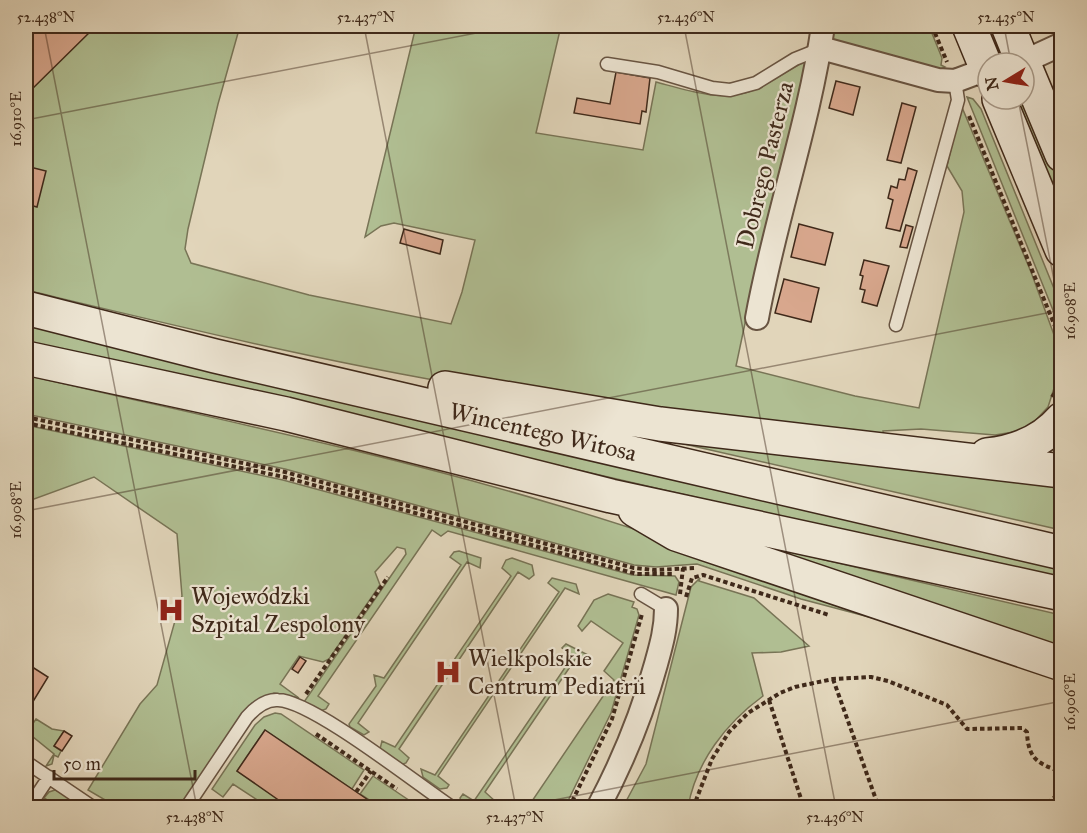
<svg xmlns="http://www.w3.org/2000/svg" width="1087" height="833" viewBox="0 0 1087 833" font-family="'IM FELL Great Primer',serif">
	<rect width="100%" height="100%" fill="#e1d5ba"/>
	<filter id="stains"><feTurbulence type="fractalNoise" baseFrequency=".00333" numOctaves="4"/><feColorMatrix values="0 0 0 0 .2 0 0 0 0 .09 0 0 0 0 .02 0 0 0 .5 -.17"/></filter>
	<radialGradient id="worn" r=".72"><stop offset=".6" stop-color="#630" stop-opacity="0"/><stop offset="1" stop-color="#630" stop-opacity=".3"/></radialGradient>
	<path fill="#b0be92" stroke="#787456" stroke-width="1.5" d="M26 26H240L218 104 188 229 185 249 191 263 309 295 451 324 462 292 475 240 394 223 381 226 365 237 416 26H561L536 133 643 150 656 82C686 90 720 102 751 91 773 83 791 66 813 58L756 271 736 366 855 396 919 408 964 212 962 191 947 166 961 105 1031 272 1057 343 1059 357 1056 382 1048 407 1033 423 1019 431 995 435 921 429 883 431 884 438C758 423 631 412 505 392 344 367 185 328 26 290Z
		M828 26H929L942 58 941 65 945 67 941 69 831 39Z
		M1024 89 1061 181V225L1010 99H1024Z
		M967 97 973 99 981 109 1055 291 1061 309V330Z
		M26 324 1061 565V582L26 342Z
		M26 375C202 416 380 452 553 504 683 542 809 590 937 635L801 599 697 564 656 567 634 565 285 469 26 414Z
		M26 425 283 480 632 575 675 576 679 582 676 595 448 531 441 536 432 530 318 696 329 704 326 709 320 711 304 702 406 554 405 549 397 547 375 572 380 585 329 659 323 662 299 656 280 684 299 698 274 693 252 703 180 807H117L88 790 140 704 157 685 182 596 177 534 94 477 26 502Z
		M663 439 1061 481V530L706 449Z
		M752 543 1061 615V654Z
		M459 551 481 558 480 568 467 562 358 723 369 732 364 735 350 727 349 724 376 686 374 675 384 678 461 565 450 557 454 552Z
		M512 558 532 565 534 575 529 579 518 572 399 749 409 758 406 763 400 765 380 749 382 741 395 747 511 576 502 568 506 560Z
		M552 578 576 584 579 594 565 588 438 776 449 785 447 788 440 789 423 777 421 769 435 775 559 592 548 583Z
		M700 578 699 581 754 598 809 646 781 652 752 653 763 696C726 723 696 762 688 807H623L646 764 691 587Z
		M608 594 634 602 632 607 637 609 639 615 611 713 565 807H528L614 680 604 671 623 643 591 621 582 631 578 626 594 600Z
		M566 644 588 655 589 664 576 658 485 792 496 802 490 807H470L463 804 460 798 463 794 474 801 573 656 562 648Z
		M275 713 281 714 364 770 352 789 265 730 237 771 290 807H268L233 784 223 797 212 789 255 725 264 717Z
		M36 719 52 729 64 731 54 746 61 751 58 757 54 755 52 764 46 766 54 754 27 732Z
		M373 776 419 807H380L360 794Z
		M55 790 58 791 84 807H58L44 798 49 792Z"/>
	<path fill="#d8a78d" stroke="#3f291a" stroke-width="1.5" d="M28 26H96L26 95V28Z
		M616 72 650 78 646 112 642 111 640 124 574 113 577 98 610 104Z
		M836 81 860 87 853 115 829 108Z
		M902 103 916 107 901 163 887 160Z
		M26 166 46 171 37 207 26 204Z
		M908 168 917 171 900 231 886 228 893 200 888 198 891 186 897 188 899 179 905 180Z
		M799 224 833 233 825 265 791 257Z
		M906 225 913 227 907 248 900 247Z
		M404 229 443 240 440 254 400 243Z
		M864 260 889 266 877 306 862 302 865 290 860 289 863 276 860 275Z
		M784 279 819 288 811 322 775 313Z
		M300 657 306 661 298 673 292 669Z
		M26 663 48 677 26 713Z
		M265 730 352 789 380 808H290L237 771Z
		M64 731 72 736 62 751 54 746Z"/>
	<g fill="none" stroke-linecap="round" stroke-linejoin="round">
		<g stroke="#685442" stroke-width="15">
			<path id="lane" d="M607 64 658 72 712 88 730 90 756 83 795 59 820 49
				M896 325 958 100 955 81
				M641 594 666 609
				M26 762 94 808
				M31 804 49 777
				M186 808 247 717C255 708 265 699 278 700 313 701 418 785 453 808"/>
		</g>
		<g stroke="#685442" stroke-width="26">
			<path id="street" d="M821 48 938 80 955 81 987 69
				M1023 62 1062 44
				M757 318C775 219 809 124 823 26
				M598 808C623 761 642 715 656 664 661 646 666 629 666 609"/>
		</g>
		<g stroke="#3f291a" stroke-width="36">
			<path id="secondary" d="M969 26 988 72
				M1008 26 1023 63
				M1024 64 1062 155
				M999 99 1062 250
				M26 308 215 356 1062 553
				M26 358 286 414 611 496 1062 594
				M445 388 660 424 1062 471
				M987 455C1015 452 1043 441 1062 419
				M635 510 676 534 1062 664"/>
		</g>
		<path stroke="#3f291a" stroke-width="4" stroke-dasharray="4.5 3" stroke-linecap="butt" d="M932 26 947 62
			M969 116 1061 341 1062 349
			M1052 397 1058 388 1062 373
			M26 417 285 472 634 568 655 570 694 568
			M26 423 284 477 637 574H673
			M680 594 683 568
			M686 597 692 578 703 575 829 615
			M26 598 30 602
			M833 679 879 808
			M306 694 388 577
			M769 700 804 808
			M316 734 397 789
			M356 792 371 771
			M569 808 612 719 642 614
			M693 808 712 759 729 732 748 713 780 693 795 687 833 679 871 677 888 681 947 705 967 729 1022 728 1027 732C1028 759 1038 764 1062 772
			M1042 808 1056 796 1062 779"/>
		<use href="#lane" stroke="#ece4d2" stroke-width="12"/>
		<use href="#street" stroke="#ece4d2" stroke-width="22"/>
		<use href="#secondary" stroke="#ece4d2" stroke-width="33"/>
	</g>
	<path fill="none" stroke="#3f291a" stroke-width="1.5" stroke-opacity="0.45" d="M44 26 197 808M364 26 516 808M684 26 836 808M1004 26 1011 63M1018 99 1062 320M26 120 513 26M26 511 1062 310M513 808 1062 701"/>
	<defs>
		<g id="hospital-bare" transform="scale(2.07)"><path d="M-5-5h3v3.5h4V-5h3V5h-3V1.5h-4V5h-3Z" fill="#8f2418" stroke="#ece4d2" stroke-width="2.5" paint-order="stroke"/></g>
	</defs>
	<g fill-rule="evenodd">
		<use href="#hospital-bare" x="171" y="610"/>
		<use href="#hospital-bare" x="448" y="672"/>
	</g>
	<g text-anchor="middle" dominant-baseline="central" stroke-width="4.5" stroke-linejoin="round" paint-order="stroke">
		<g font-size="24" fill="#3f291a" stroke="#ece4d2">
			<text transform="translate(765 165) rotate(-76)">Dobrego Pasterza</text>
			<text transform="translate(543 432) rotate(13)">Wincentego Witosa</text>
		</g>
		<g font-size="24" fill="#3f291a" stroke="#ece4d2" text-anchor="start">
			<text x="191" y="596">Wojewódzki<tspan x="191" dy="28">Szpital Zespolony</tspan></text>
			<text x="468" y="658">Wielkpolskie<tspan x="468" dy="28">Centrum Pediatrii</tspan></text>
		</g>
	</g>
	<rect width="1087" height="833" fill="none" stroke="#e1d5ba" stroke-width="66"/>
	<g transform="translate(1006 81) rotate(259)"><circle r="28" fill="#ece4d2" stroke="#a79988" stroke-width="1.5"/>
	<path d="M0-4.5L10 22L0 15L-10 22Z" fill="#8f2418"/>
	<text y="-9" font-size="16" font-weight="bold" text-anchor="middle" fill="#3f291a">N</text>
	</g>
	<path d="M54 770v9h141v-9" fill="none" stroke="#3f291a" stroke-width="3"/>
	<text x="63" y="770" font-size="18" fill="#3f291a" stroke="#ece4d2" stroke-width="4.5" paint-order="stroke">50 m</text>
	<rect x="33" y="33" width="1021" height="767" fill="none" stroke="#3f291a" stroke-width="2"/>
	<g font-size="15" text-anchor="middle" fill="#3f291a">
		<text x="46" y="22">52.438°N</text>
		<text x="366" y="22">52.437°N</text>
		<text x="686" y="22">52.436°N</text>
		<text x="1006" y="22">52.435°N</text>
		<text transform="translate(16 119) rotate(-90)" y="5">16.910°E</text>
		<text transform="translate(1070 311) rotate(-90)" y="5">16.908°E</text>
		<text transform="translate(16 510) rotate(-90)" y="5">16.908°E</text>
		<text transform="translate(1070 702) rotate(-90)" y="5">16.906°E</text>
		<text x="195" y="822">52.438°N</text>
		<text x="515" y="822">52.437°N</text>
		<text x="835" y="822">52.436°N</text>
	</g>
	<rect width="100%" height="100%" filter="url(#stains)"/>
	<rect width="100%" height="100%" fill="url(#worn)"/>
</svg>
